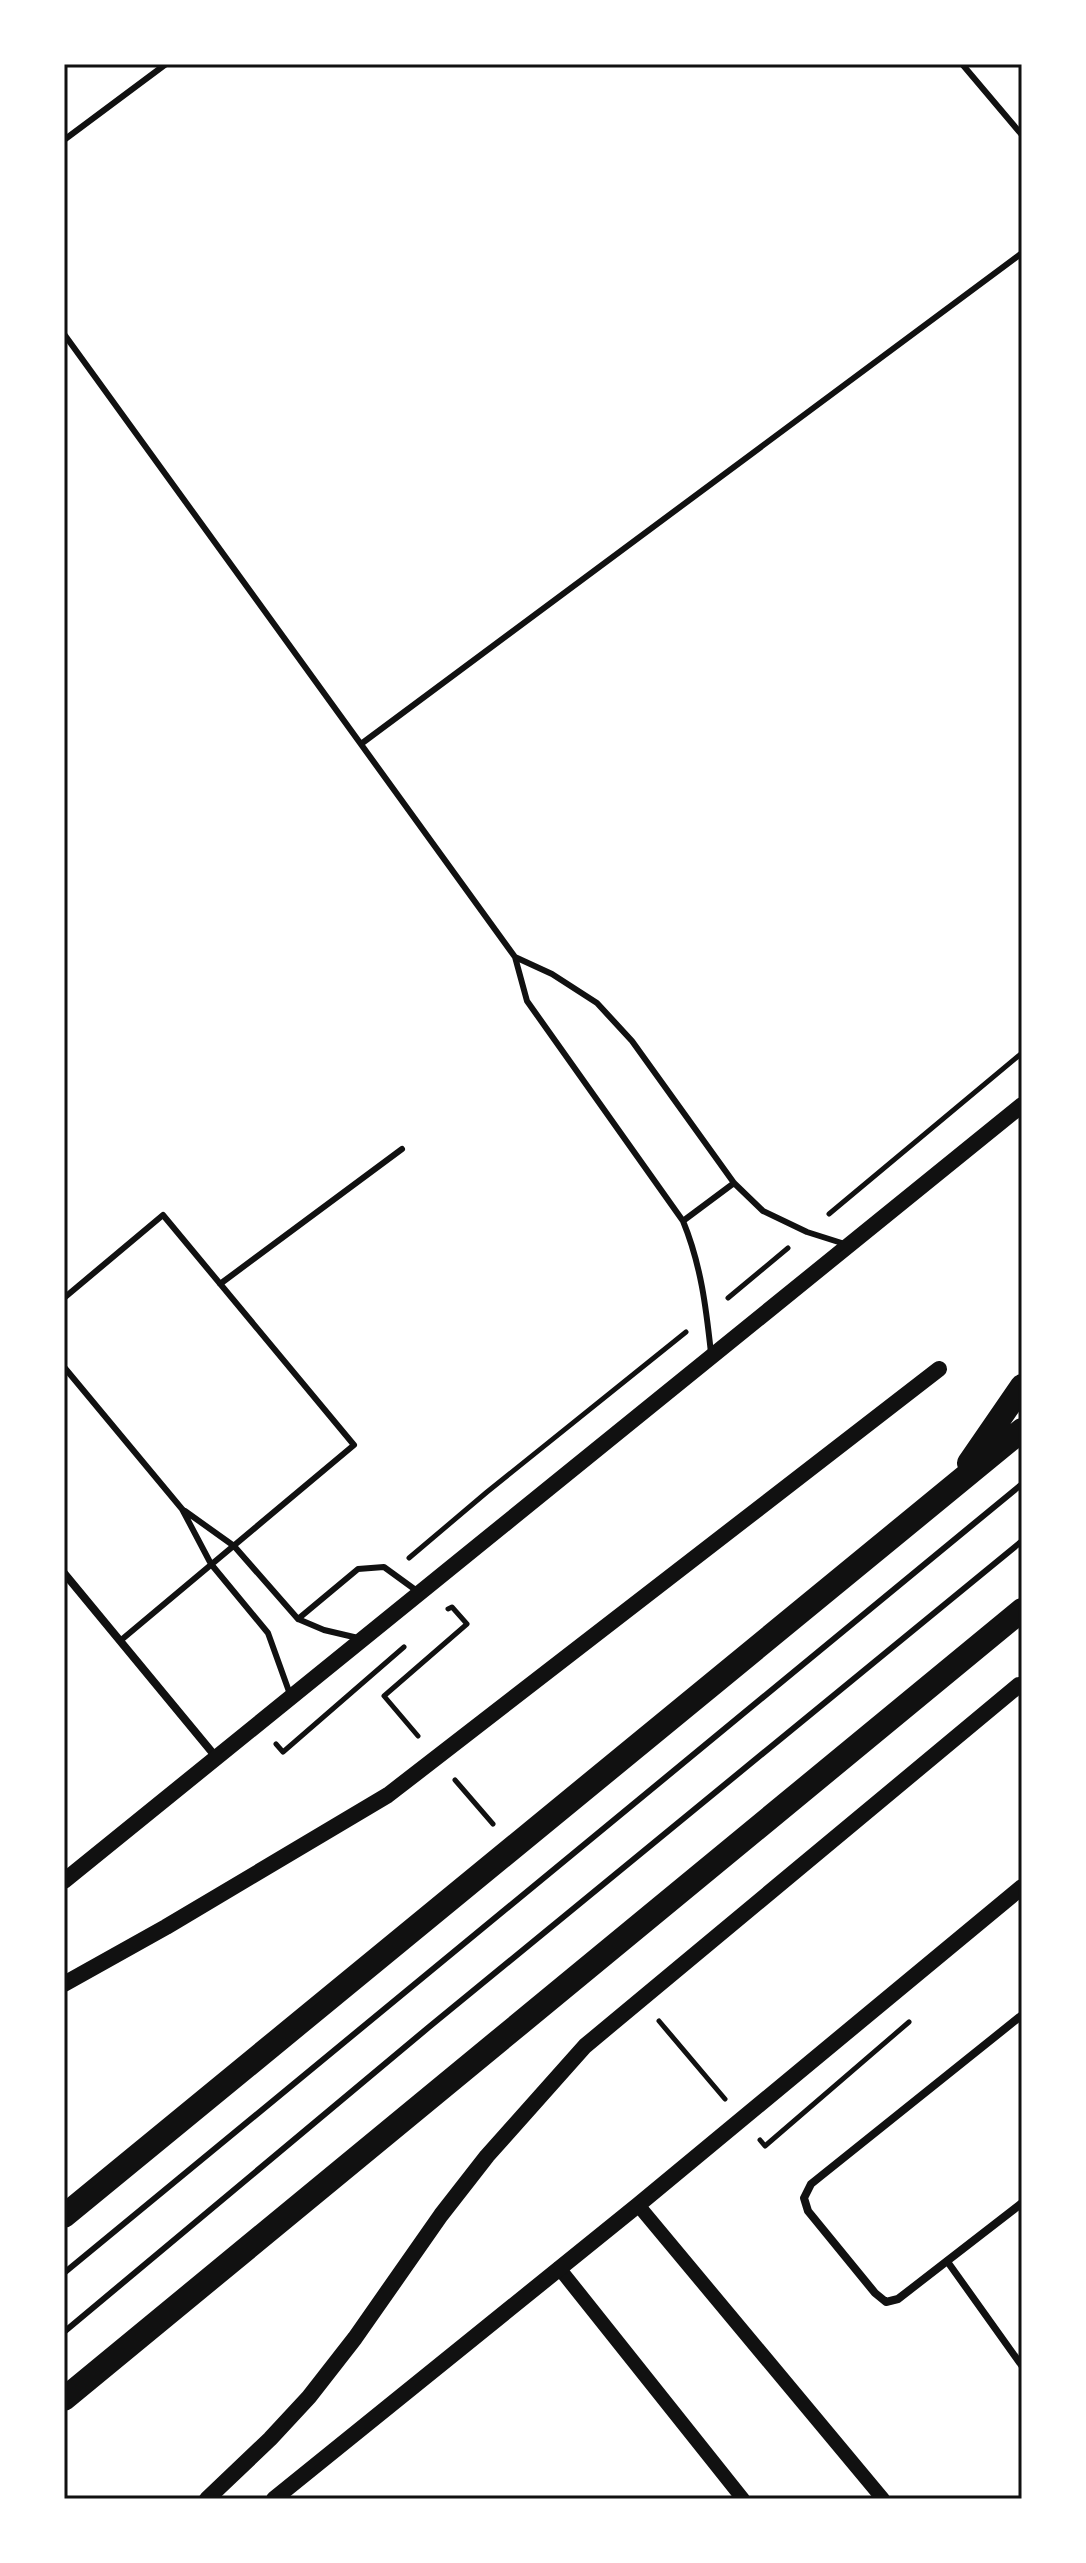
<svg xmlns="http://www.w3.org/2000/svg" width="1086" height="2563" viewBox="0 0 1086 2563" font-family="'Noto Sans',sans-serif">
	<rect width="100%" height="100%" fill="#fff"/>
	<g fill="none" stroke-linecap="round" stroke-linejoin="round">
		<path stroke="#111" stroke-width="5" d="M829 1214 1022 1053
			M728 1298 788 1248
			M409 1558 487 1492 686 1332
			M418 1736 384 1696 467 1624 452 1607 448 1609
			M276 1744 283 1752 404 1647
			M455 1780 493 1824
			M659 2021 725 2099
			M760 2140 765 2146 909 2022"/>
		<path stroke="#111" stroke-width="6" d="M962 64 1022 135
			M64 140 166 64
			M64 334 515 957 527 1001 683 1221C701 1265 706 1307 711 1353
			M361 744 1022 253
			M515 957 552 974 597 1003 632 1041 734 1183 763 1211 807 1232 848 1245
			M683 1221 734 1183
			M220 1284 402 1149
			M64 1298 163 1215 354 1445 120 1641
			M64 1367 182 1509 211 1564 268 1633 291 1697
			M185 1511 234 1546 298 1619 324 1630 358 1638
			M298 1619 358 1569 384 1567 417 1591
			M64 2273 1022 1484
			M64 2332 429 2027 1022 1541"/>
		<path stroke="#111" stroke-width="7" d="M947 2261 1022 2366"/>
		<path stroke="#111" stroke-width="8" d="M64 1573 216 1757
			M1022 2015 811 2184 804 2198 808 2211 875 2293 886 2302 898 2299 1022 2203"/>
		<path stroke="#111" stroke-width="14" d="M638 2205 883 2499
			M559 2268 743 2499"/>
		<path stroke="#111" stroke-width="16" d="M64 1881 1022 1105
			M64 1984 166 1927 388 1795 939 1369
			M207 2499 270 2439 309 2397 355 2338 441 2215 487 2156 585 2046 1019 1685
			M274 2499 638 2205 1022 1887"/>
		<path stroke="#111" stroke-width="24" d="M969 1463 1022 1386
			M64 2216 1022 1430
			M64 2399 1022 1610"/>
	</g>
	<rect width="1086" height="2563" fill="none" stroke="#ffffff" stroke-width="132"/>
	<rect x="66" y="66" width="954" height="2431" fill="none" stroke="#111" stroke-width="3"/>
</svg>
